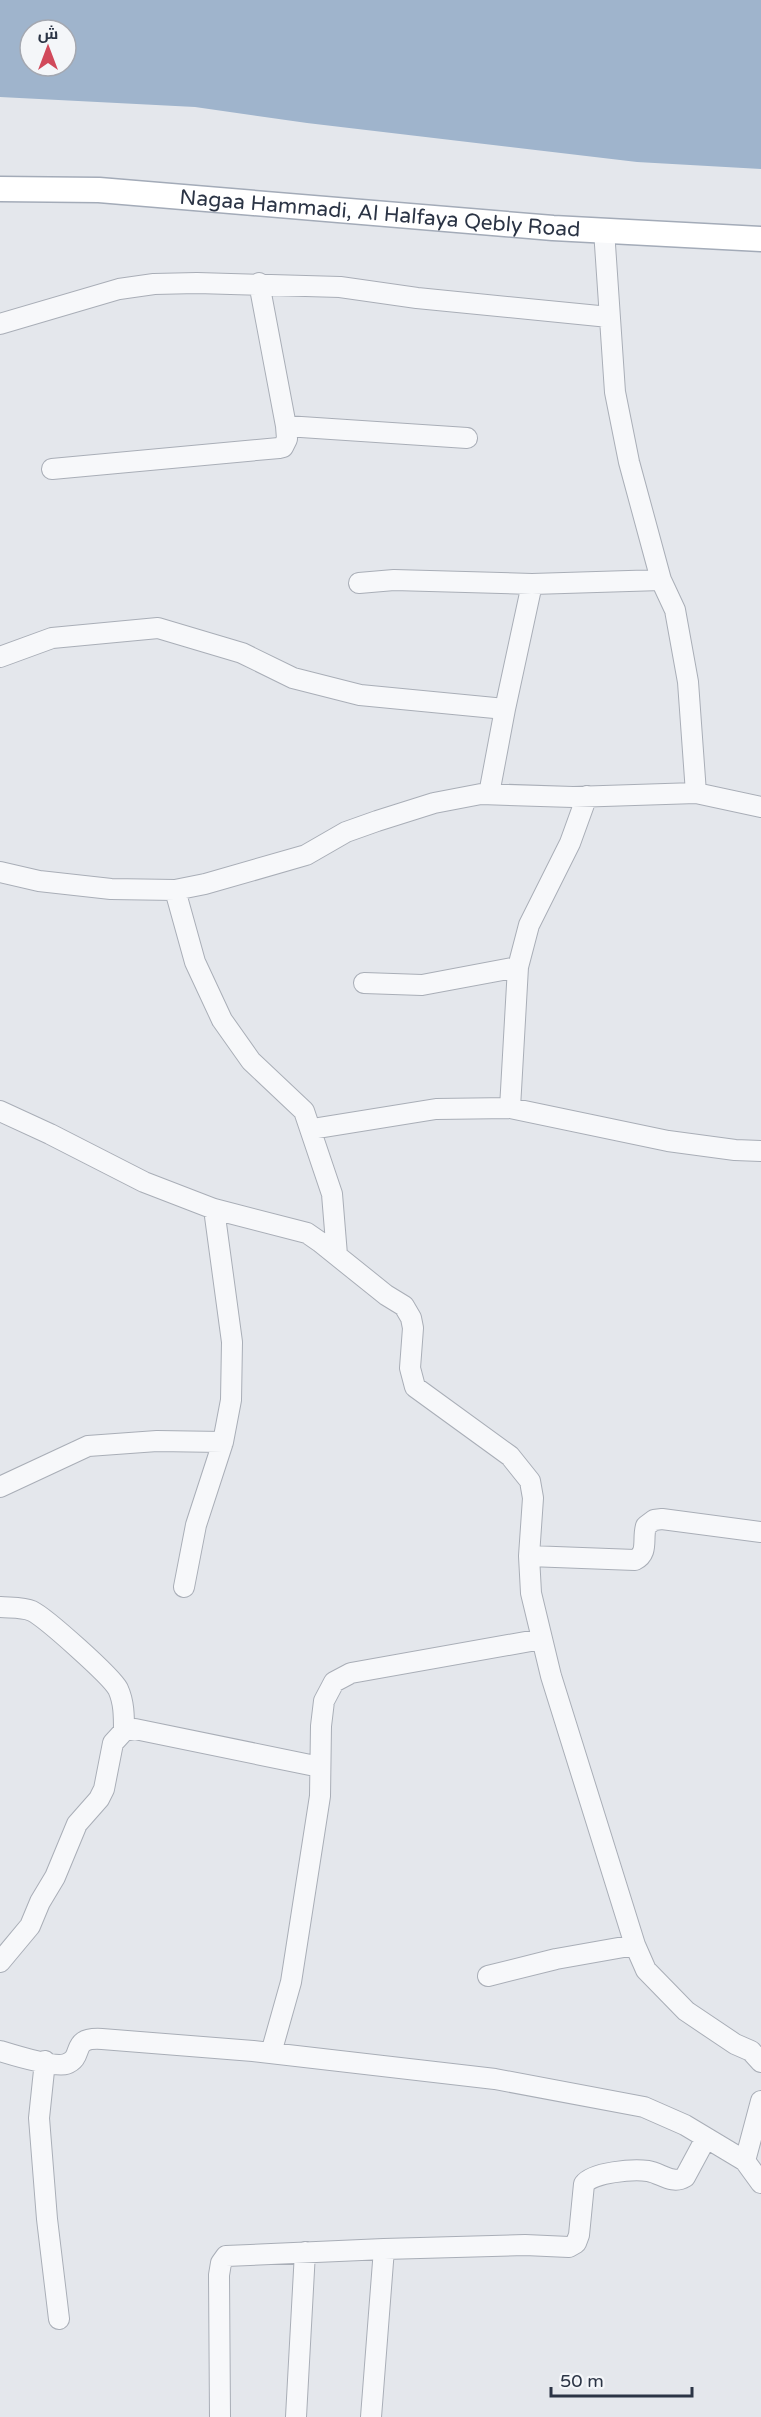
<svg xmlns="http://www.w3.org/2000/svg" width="761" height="2417" viewBox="0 0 761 2417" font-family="'Varela Round',Cairo,sans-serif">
	<rect width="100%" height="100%" fill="#e4e7ec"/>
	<path fill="#9fb4cc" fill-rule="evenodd" d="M0 0H761V169L637 162 307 123 195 107 0 97ZM30 30H66V66H30Z"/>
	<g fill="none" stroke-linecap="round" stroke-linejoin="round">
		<g stroke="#a9aeb7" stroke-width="22">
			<path id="minor" d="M604 230 615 392 629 462 661 580 675 610 688 682 696 793
				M259 283 286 426 467 438
				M0 324 119 289 154 284 197 283 340 287 417 298 609 317
				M52 469 279 448 283 447 287 439 286 426
				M359 583 394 580 532 584
				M0 657 52 638 158 628 242 653 293 678 360 695 505 709 489 794
				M505 709 532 584 661 580
				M0 872 39 881 111 889 175 890 205 884 306 855 346 832 377 821 434 803 481 794 573 797 696 793 761 807
				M175 890 195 962 222 1020 251 1061 304 1111 332 1194 337 1255
				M364 983 422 985 518 967
				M510 1108 518 967 529 925 570 843 587 796
				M0 1111 50 1134 144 1182 214 1209 307 1233 320 1242 386 1295 404 1306 411 1318 413 1328 410 1368 415 1387 510 1456 530 1481 533 1498 529 1556 531 1593 551 1676 635 1945 646 1970 686 2011 735 2044 751 2051 761 2062
				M312 1129 436 1109 510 1108 668 1141 735 1150 761 1151
				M0 1487 88 1446 157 1441 223 1442
				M529 1556 635 1560C649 1553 642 1539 646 1526L654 1520 662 1519 761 1532
				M184 1587 196 1525 223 1442 231 1400 232 1342 214 1209
				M0 1607C10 1608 23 1607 32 1611 46 1618 111 1676 118 1689 124 1702 124 1716 124 1731
				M0 1962 30 1926 40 1902 55 1877 77 1824 99 1799 104 1789 113 1743 124 1731 135 1729 320 1767
				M488 1976 556 1959 635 1945
				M0 2051C13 2055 55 2068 66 2064 86 2057 68 2037 102 2039L253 2051 495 2079 644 2107 685 2125 745 2161
				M271 2053 291 1982 320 1796 321 1726 324 1701 334 1682 351 1673 542 1639
				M45 2061 39 2118 47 2219 59 2319
				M761 2101 745 2161 761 2183
				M220 2417 219 2275 221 2263 226 2256 384 2249 525 2245 569 2247 576 2243 579 2235 584 2184C593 2172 633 2169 648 2171 661 2173 672 2185 685 2177L706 2138
				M296 2417 305 2252
				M371 2417 384 2249"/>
		</g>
		<g stroke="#a3abb8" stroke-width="27">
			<g id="major">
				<path id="s1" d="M0 189 99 190 553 228 761 239"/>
			</g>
		</g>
		<use href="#minor" stroke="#f7f8fa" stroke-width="20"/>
		<use href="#major" stroke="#fff" stroke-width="24"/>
	</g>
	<g text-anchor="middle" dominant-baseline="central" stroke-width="5" stroke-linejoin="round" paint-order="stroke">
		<g font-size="21" fill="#2b3445" stroke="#f4f6f9">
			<text stroke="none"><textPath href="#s1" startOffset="381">Nagaa Hammadi, Al Halfaya Qebly Road</textPath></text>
		</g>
	</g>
	<g transform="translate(48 48)"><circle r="28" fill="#f4f6f9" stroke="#a4a8b1" stroke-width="1.5"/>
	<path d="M0-4.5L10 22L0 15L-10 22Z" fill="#d1495b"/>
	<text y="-9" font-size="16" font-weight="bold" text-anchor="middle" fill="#2b3445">ش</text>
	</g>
	<path d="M551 2387v9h141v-9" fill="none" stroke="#2b3445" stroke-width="3"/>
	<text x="560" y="2387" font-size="18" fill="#2b3445" stroke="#f4f6f9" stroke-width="4.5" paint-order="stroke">50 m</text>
</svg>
